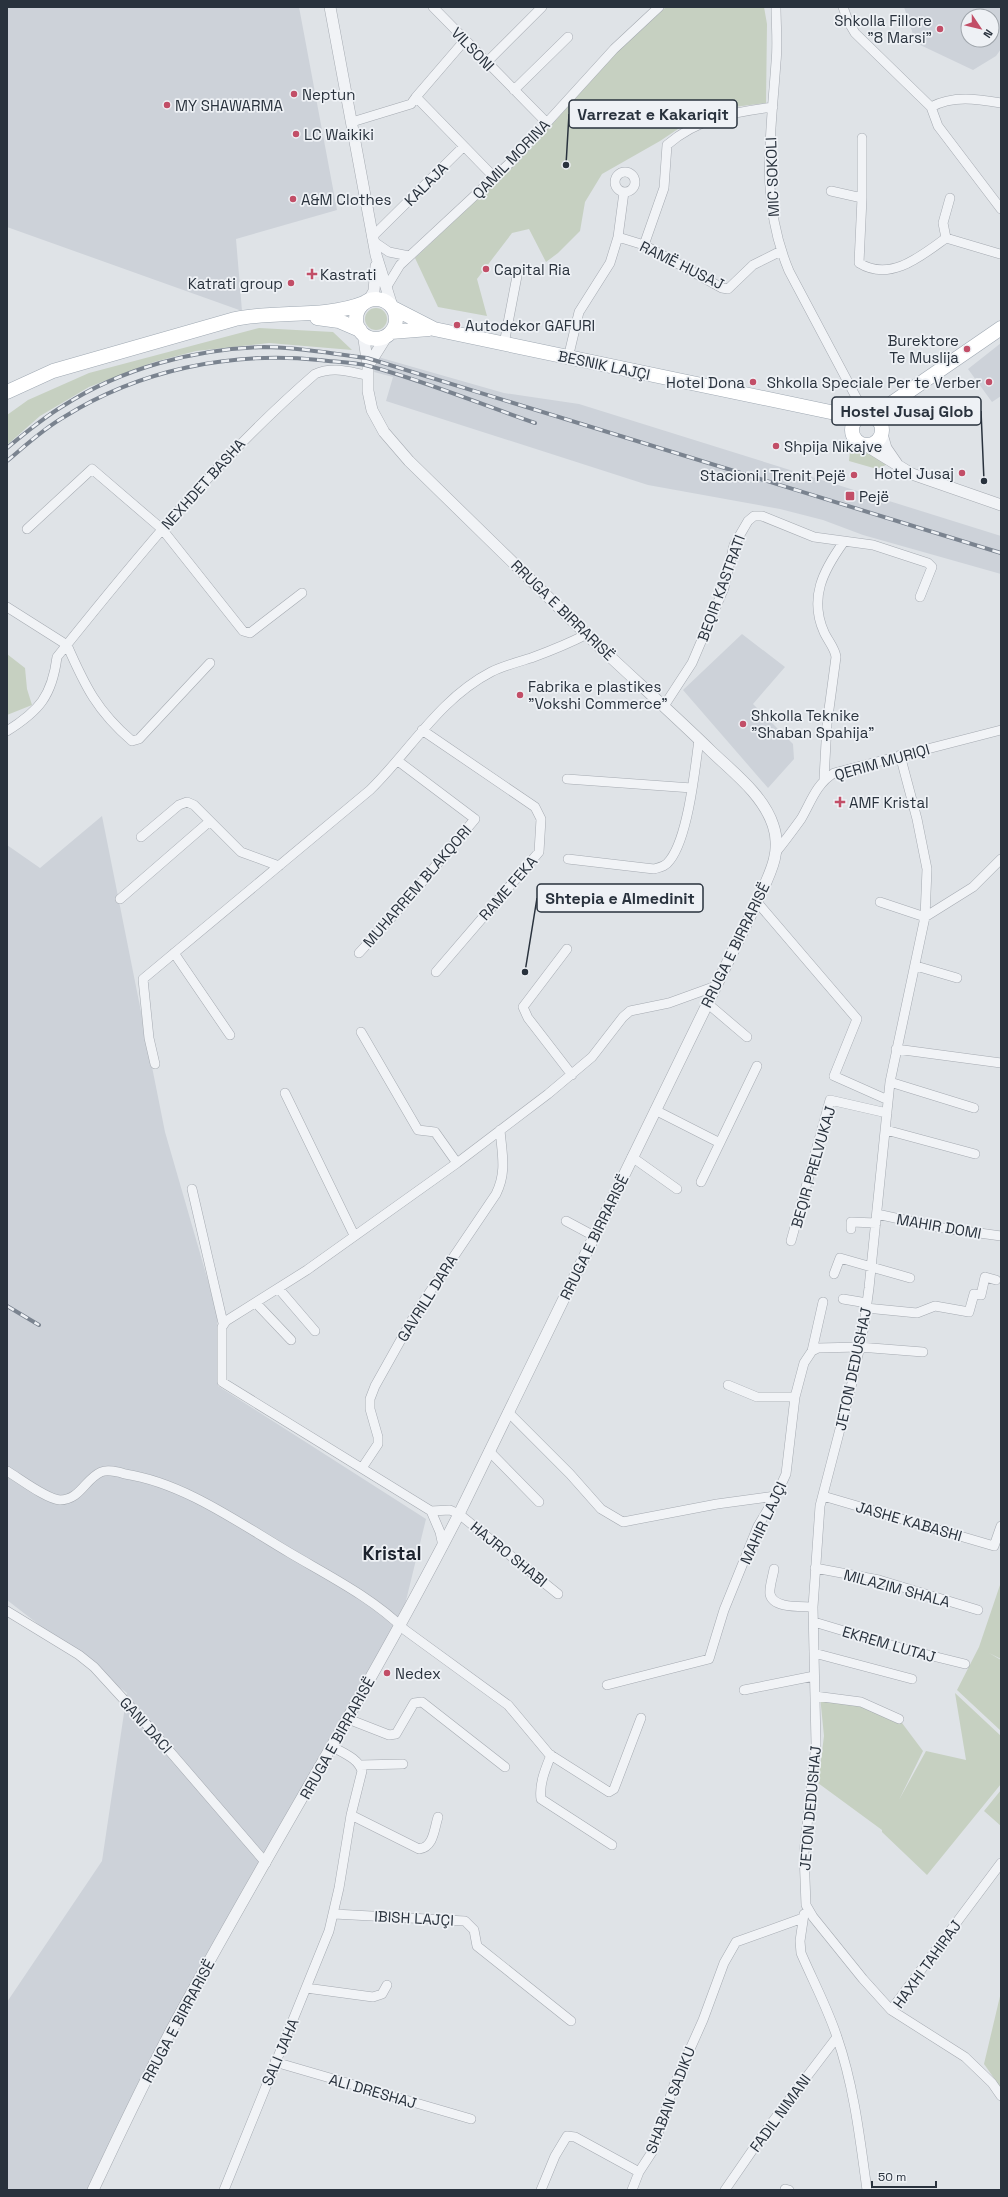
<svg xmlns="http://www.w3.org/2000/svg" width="1008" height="2197" viewBox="0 0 1008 2197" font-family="'Space Grotesk',sans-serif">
	<rect width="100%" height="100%" fill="#dfe3e7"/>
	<path fill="#cdd2d9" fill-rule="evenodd" d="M7 7H299L337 210 236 239 242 311 7 227Z
		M904 7H1001V49L996 56 973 70 916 43ZM968 16H992V40H968Z
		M1001 343V396L992 402 968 369Z
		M378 357 504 393 579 404 1001 536V574L863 535 823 520 780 509 648 485 386 401 393 377 374 372Z
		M742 634 785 667 753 704 793 744 794 759 768 788 683 690Z
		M102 816 165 1132 217 1312 218 1386 426 1519 400 1625 266 1863 93 2190H7V2002L102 1861 127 1693 7 1600V845L40 868Z"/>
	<path fill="#c6d0c1" d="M666 7H764L767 24 766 103 718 109 693 119 660 141 602 174 585 202 580 231 558 253 546 262 529 229 512 233 477 279 487 316 438 307 415 258 528 151 617 52Z
		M365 319a11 11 0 1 1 22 0a11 11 0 1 1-22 0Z
		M259 328 333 332 352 350 269 343 196 351 154 362 89 387 40 416 7 445V415L28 400 89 373Z
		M851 440 888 464 877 469 849 461Z
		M7 654 25 668 27 689 32 705 7 715Z
		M1001 1582V1659L989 1653 1001 1660V1731L957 1690 979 1647Z
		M955 1693 1001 1736V1784L927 1875 882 1832V1830L818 1783 824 1736 820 1696 843 1701 899 1719 923 1751 899 1800 926 1751 966 1760Z
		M1001 1790V1826L984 1811Z
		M1001 1992V2088L984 2064Z"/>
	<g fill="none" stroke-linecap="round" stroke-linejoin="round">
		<g stroke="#a5aab1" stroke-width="10">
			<path id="minor" d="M433 7 547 123
				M776 7C776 25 778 44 776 62 771 137 759 199 789 271L857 399 861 416
				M843 7 848 21 855 33 931 107 938 126 1001 209
				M465 40 416 97 495 178
				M487 62 542 7
				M514 90 568 37
				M931 107C953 95 977 99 1001 103
				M352 122 411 104 416 97
				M862 138V198L859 263C890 282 920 257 946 238
				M615 182a10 10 0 1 1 20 0a10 10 0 1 1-20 0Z
				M831 191 862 198
				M372 237 463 147
				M618 237 644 245 722 288 728 289 753 265 781 251
				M946 238 1000 254
				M946 238 943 223 950 198
				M373 241 389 252 409 256
				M644 245 664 188 667 145C698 118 734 112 773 107
				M386 288 400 265 513 160 614 49 659 7
				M504 344 517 276
				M568 358 579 312 610 263 618 237 624 192
				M27 529 92 469 162 529 243 631 250 633 302 593
				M7 607 67 645
				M67 645C85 686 97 711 132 741L139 739 210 663
				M664 706 692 663 724 588 734 545 748 521 754 516H762L814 537 873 545 928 563 932 567 920 597
				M422 730 535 807 541 819 539 852 436 972
				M7 731C39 711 52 696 57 657 137 557 218 458 315 374 333 366 349 372 367 375
				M900 755 917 819 927 869 925 917 890 1082 869 1288 863 1332 852 1383 820 1506 813 1607 816 1744 804 1853 806 1905 813 1917 863 1979 891 2010 965 2057 992 2083 1001 2096
				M567 779 692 788
				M824 779 827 724 836 657C835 648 828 641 824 632 809 598 823 571 843 543
				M141 837 179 805 187 802 194 805 241 852 279 866
				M776 852C785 841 793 830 801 819 811 802 816 784 834 773L1001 730
				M568 859 654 869C661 867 666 866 670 860 688 837 695 770 699 739
				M120 899 210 821
				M757 902 857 1019 834 1076 888 1100
				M880 902 925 917 973 887 1001 859
				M567 949 523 1007 528 1018 572 1075
				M174 953 230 1035
				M359 953 401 907 475 819 398 761
				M916 966 957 978
				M707 1003 747 1037
				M361 1032 418 1130 435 1132 457 1163
				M896 1049 1001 1063
				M155 1064 149 1038 143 979 370 790C410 751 439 699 491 672 503 666 518 662 531 658 550 651 568 644 587 634
				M890 1082 974 1108
				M285 1093 354 1235
				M655 1110 720 1143
				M886 1130 975 1154
				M632 1157 677 1189
				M701 1182 757 1066
				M192 1189 223 1323
				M877 1214 936 1227 1001 1236
				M566 1221 594 1236
				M851 1229V1222L876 1223
				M791 1241 830 1100 887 1113
				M834 1274 840 1258 910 1278
				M279 1289 315 1331
				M843 1299 867 1303
				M256 1303 291 1340
				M866 1308 917 1313 935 1306 969 1312 974 1294 981 1295 985 1277 996 1280
				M812 1351 823 1302
				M728 1385 757 1397H795
				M508 1412 570 1474 601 1509 623 1522 717 1504 776 1496
				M489 1451 539 1502
				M362 1468 378 1444V1437L370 1409V1399L375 1386 417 1311 496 1194C507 1172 502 1154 500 1130
				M7 1471C19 1478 46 1499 60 1500 80 1500 85 1479 101 1472 108 1469 118 1472 125 1474 184 1483 239 1523 290 1553 329 1576 373 1598 405 1630L508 1705 549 1754 609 1792 614 1789 641 1718
				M823 1496 994 1546 1001 1526
				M431 1511 440 1532 443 1546
				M815 1568 879 1580 978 1610
				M774 1569C773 1576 769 1587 770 1594 773 1609 802 1606 813 1607
				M558 1594 459 1514 450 1510 431 1511 222 1382V1327L226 1321 307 1270 457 1163 548 1094 592 1057 623 1017 630 1011 669 1003 716 986
				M7 1611 79 1655 94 1667 148 1726 266 1863
				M814 1622 904 1649 965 1664
				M814 1653 912 1679
				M607 1685 709 1659 724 1610 758 1526 776 1496 786 1474 795 1397 804 1363 812 1351 818 1348 859 1347 923 1352
				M744 1690 814 1676
				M815 1696 861 1702 899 1719
				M348 1719 389 1735 396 1734 414 1703 422 1702 505 1767
				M551 1755C545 1770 539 1784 541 1799L612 1845
				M360 1765 403 1764
				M351 1815 419 1849C434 1847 434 1829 438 1817
				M334 1914 465 1921 474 1930 477 1946 571 2021
				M804 1914 800 1941 801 1953C813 1981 828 2009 837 2037 854 2086 860 2139 867 2190
				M306 1988 373 1997 382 1994 387 1985
				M891 2010 1001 1863
				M275 2062 471 2119
				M785 2189 789 2190
				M224 2190 329 1931 339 1888 351 1815 362 1771C358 1758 343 1753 333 1747
				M541 2190 555 2156 567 2136 575 2137 639 2172 652 2152 674 2085 703 2020 724 1963 736 1942 803 1918
				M632 2190 639 2172
				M725 2190 767 2129 837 2037"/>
		</g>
		<g stroke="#a5aab1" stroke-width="12">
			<path id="tertiary" d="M330 7 376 255 392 306
				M369 300 374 291 376 266
				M368 366 388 334
				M882 434 886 448 897 464
				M865 445 912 474 1001 505
				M93 2190C122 2129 151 2066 184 2007 274 1841 373 1682 459 1514L757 902C768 877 783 853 773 825 763 795 734 773 712 752 671 712 628 674 586 634 527 577 468 518 409 461L384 432 372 410 368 391V366L363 333"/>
		</g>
		<g stroke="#9fa8b2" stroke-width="15">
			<path id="primary" d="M356 319a20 20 0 1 1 40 0a20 20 0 1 1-40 0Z
				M393 308 434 329 859 418
				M317 318 339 321 360 330
				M391 332 429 329
				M7 392 53 371 235 319C277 310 323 319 364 303
				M852 430a15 15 0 1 1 30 0a15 15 0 1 1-30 0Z
				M873 416 1001 328"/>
		</g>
		<use href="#minor" stroke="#f1f3f6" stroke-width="9"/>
		<use href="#tertiary" stroke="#f1f3f6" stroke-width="11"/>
		<use href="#primary" stroke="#fff" stroke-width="14"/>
		<g stroke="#7a838f" stroke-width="4">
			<path id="rail" d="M7 448C25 433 43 418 63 406 122 368 195 349 264 347 299 347 333 354 367 358L1001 553
				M7 461C25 446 43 429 64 417 139 370 231 351 319 360 335 362 353 362 369 366 425 381 480 404 535 423
				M7 1306 39 1325"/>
		</g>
		<use href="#rail" stroke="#eef1f5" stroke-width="2.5" stroke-dasharray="8" stroke-linecap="butt"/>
	</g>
	<g fill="#c24e67" stroke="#eef1f5" stroke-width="1.5">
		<circle cx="940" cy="29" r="4"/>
		<circle cx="294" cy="94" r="4"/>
		<circle cx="167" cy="105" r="4"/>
		<circle cx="296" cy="134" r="4"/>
		<circle cx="293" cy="199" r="4"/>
		<circle cx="486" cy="269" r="4"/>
		<path d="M310 268h4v4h4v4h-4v4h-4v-4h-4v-4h4z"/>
		<circle cx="291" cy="283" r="4"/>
		<circle cx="457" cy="325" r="4"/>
		<circle cx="967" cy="349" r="4"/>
		<circle cx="753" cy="382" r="4"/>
		<circle cx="989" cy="382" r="4"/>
		<circle cx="776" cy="446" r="4"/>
		<circle cx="962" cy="473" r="4"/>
		<circle cx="854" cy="475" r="4"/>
		<rect x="845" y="491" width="10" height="10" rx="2"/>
		<circle cx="520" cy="695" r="4"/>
		<circle cx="743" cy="724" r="4"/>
		<path d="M838 796h4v4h4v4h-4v4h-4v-4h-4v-4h4z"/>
		<circle cx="387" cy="1673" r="4"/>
	</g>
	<g text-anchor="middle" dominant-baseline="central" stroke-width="3.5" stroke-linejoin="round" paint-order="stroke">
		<g font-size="15" fill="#29323d" stroke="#eef1f5" text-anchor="start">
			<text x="932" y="20" text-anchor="end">Shkolla Fillore<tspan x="932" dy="17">"8 Marsi"</tspan></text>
			<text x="302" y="94">Neptun</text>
			<text x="175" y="105">MY SHAWARMA</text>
			<text x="304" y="134">LC Waikiki</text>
			<text x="301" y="199">A&amp;M Clothes</text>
			<text x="494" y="269">Capital Ria</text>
			<text x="320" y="274">Kastrati</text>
			<text x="283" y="283" text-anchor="end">Katrati group</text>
			<text x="465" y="325">Autodekor GAFURI</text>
			<text x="959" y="340" text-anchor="end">Burektore<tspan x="959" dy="17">Te Muslija</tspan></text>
			<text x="745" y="382" text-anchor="end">Hotel Dona</text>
			<text x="981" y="382" text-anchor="end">Shkolla Speciale Per te Verber</text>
			<text x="784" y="446">Shpija Nikajve</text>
			<text x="954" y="473" text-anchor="end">Hotel Jusaj</text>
			<text x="846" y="475" text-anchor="end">Stacioni i Trenit Pejë</text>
			<text x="859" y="496">Pejë</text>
			<text x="528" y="686">Fabrika e plastikes<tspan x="528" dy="17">"Vokshi Commerce"</tspan></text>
			<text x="751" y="715">Shkolla Teknike<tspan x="751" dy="17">"Shaban Spahija"</tspan></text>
			<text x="849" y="802">AMF Kristal</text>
			<text x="395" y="1673">Nedex</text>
		</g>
		<g font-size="15" fill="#29323d" stroke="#eef1f5">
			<text transform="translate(473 49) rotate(46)">VILSONI</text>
			<text transform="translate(511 159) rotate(-46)">QAMIL MORINA</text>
			<text transform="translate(772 177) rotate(-92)">MIC SOKOLI</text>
			<text transform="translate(426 184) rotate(-45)">KALAJA</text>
			<text transform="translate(682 265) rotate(26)">RAMË HUSAJ</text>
			<text transform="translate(604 365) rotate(12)">BESNIK LAJÇI</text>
			<text transform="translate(203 484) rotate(-48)">NEXHDET BASHA</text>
			<text transform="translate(721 588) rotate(-70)">BEQIR KASTRATI</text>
			<text transform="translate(563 610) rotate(44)">RRUGA E BIRRARISË</text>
			<text transform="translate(882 762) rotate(-16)">QERIM MURIQI</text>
			<text transform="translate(417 886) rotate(-49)">MUHARREM BLAKQORI</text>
			<text transform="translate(508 888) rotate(-49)">RAME FEKA</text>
			<text transform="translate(735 945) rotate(-64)">RRUGA E BIRRARISË</text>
			<text transform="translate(813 1167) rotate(-74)">BEQIR PRELVUKAJ</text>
			<text transform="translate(939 1226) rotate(10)">MAHIR DOMI</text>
			<text transform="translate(594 1237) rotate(-64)">RRUGA E BIRRARISË</text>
			<text transform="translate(427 1298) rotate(-58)">GAVRILL DARA</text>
			<text transform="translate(853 1369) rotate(-78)">JETON DEDUSHAJ</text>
			<text transform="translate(909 1521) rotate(16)">JASHE KABASHI</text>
			<text transform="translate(763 1523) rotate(-65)">MAHIR LAJÇI</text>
			<text transform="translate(509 1554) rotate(39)">HAJRO SHABI</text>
			<text transform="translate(897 1588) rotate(15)">MILAZIM SHALA</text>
			<text transform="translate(889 1644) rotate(16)">EKREM LUTAJ</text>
			<text transform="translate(146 1725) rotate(48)">GANI DACI</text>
			<text transform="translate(337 1738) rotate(-61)">RRUGA E BIRRARISË</text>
			<text transform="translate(810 1808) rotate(-85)">JETON DEDUSHAJ</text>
			<text transform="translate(414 1918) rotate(3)">IBISH LAJÇI</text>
			<text transform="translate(927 1964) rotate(-54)">HAXHI TAHIRAJ</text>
			<text transform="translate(178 2021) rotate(-62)">RRUGA E BIRRARISË</text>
			<text transform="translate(280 2052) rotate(-67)">SALI JAHA</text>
			<text transform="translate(373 2091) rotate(16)">ALI DRESHAJ</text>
			<text transform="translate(670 2100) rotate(-69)">SHABAN SADIKU</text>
			<text transform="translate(780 2113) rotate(-54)">FADIL NIMANI</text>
		</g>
		<g font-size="19" font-weight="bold" fill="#1c232e" stroke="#eef1f5">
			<text x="392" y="1553">Kristal</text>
		</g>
	</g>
	<path fill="none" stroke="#29323d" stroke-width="1.5" d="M566 165L569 114M984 481L981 411M525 972L537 898"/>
	<g fill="#29323d" stroke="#eef1f5" stroke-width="1.5">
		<circle cx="566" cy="165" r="4"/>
		<circle cx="984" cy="481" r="4"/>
		<circle cx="525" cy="972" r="4"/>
	</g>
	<g fill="#eef1f5" stroke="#29323d" stroke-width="1.5">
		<rect x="569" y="100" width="168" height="28" rx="4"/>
		<rect x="832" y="397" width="149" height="28" rx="4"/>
		<rect x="537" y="884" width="166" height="28" rx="4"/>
	</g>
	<g font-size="16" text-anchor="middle" font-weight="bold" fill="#29323d">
		<text x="653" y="120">Varrezat e Kakariqit</text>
		<text x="907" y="417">Hostel Jusaj Glob</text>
		<text x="620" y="904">Shtepia e Almedinit</text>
	</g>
	<rect width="1008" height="2197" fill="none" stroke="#29323d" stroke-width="16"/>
	<g transform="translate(980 28) rotate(125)"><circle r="19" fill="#eef1f5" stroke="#9fa5ab"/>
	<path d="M0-3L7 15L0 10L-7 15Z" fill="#c24e67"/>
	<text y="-6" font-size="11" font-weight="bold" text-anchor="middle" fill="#29323d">N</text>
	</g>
	<path d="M872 2181v6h64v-6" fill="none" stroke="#29323d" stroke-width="2"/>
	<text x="878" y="2181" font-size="12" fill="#29323d" stroke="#eef1f5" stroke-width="3" paint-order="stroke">50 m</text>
</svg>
